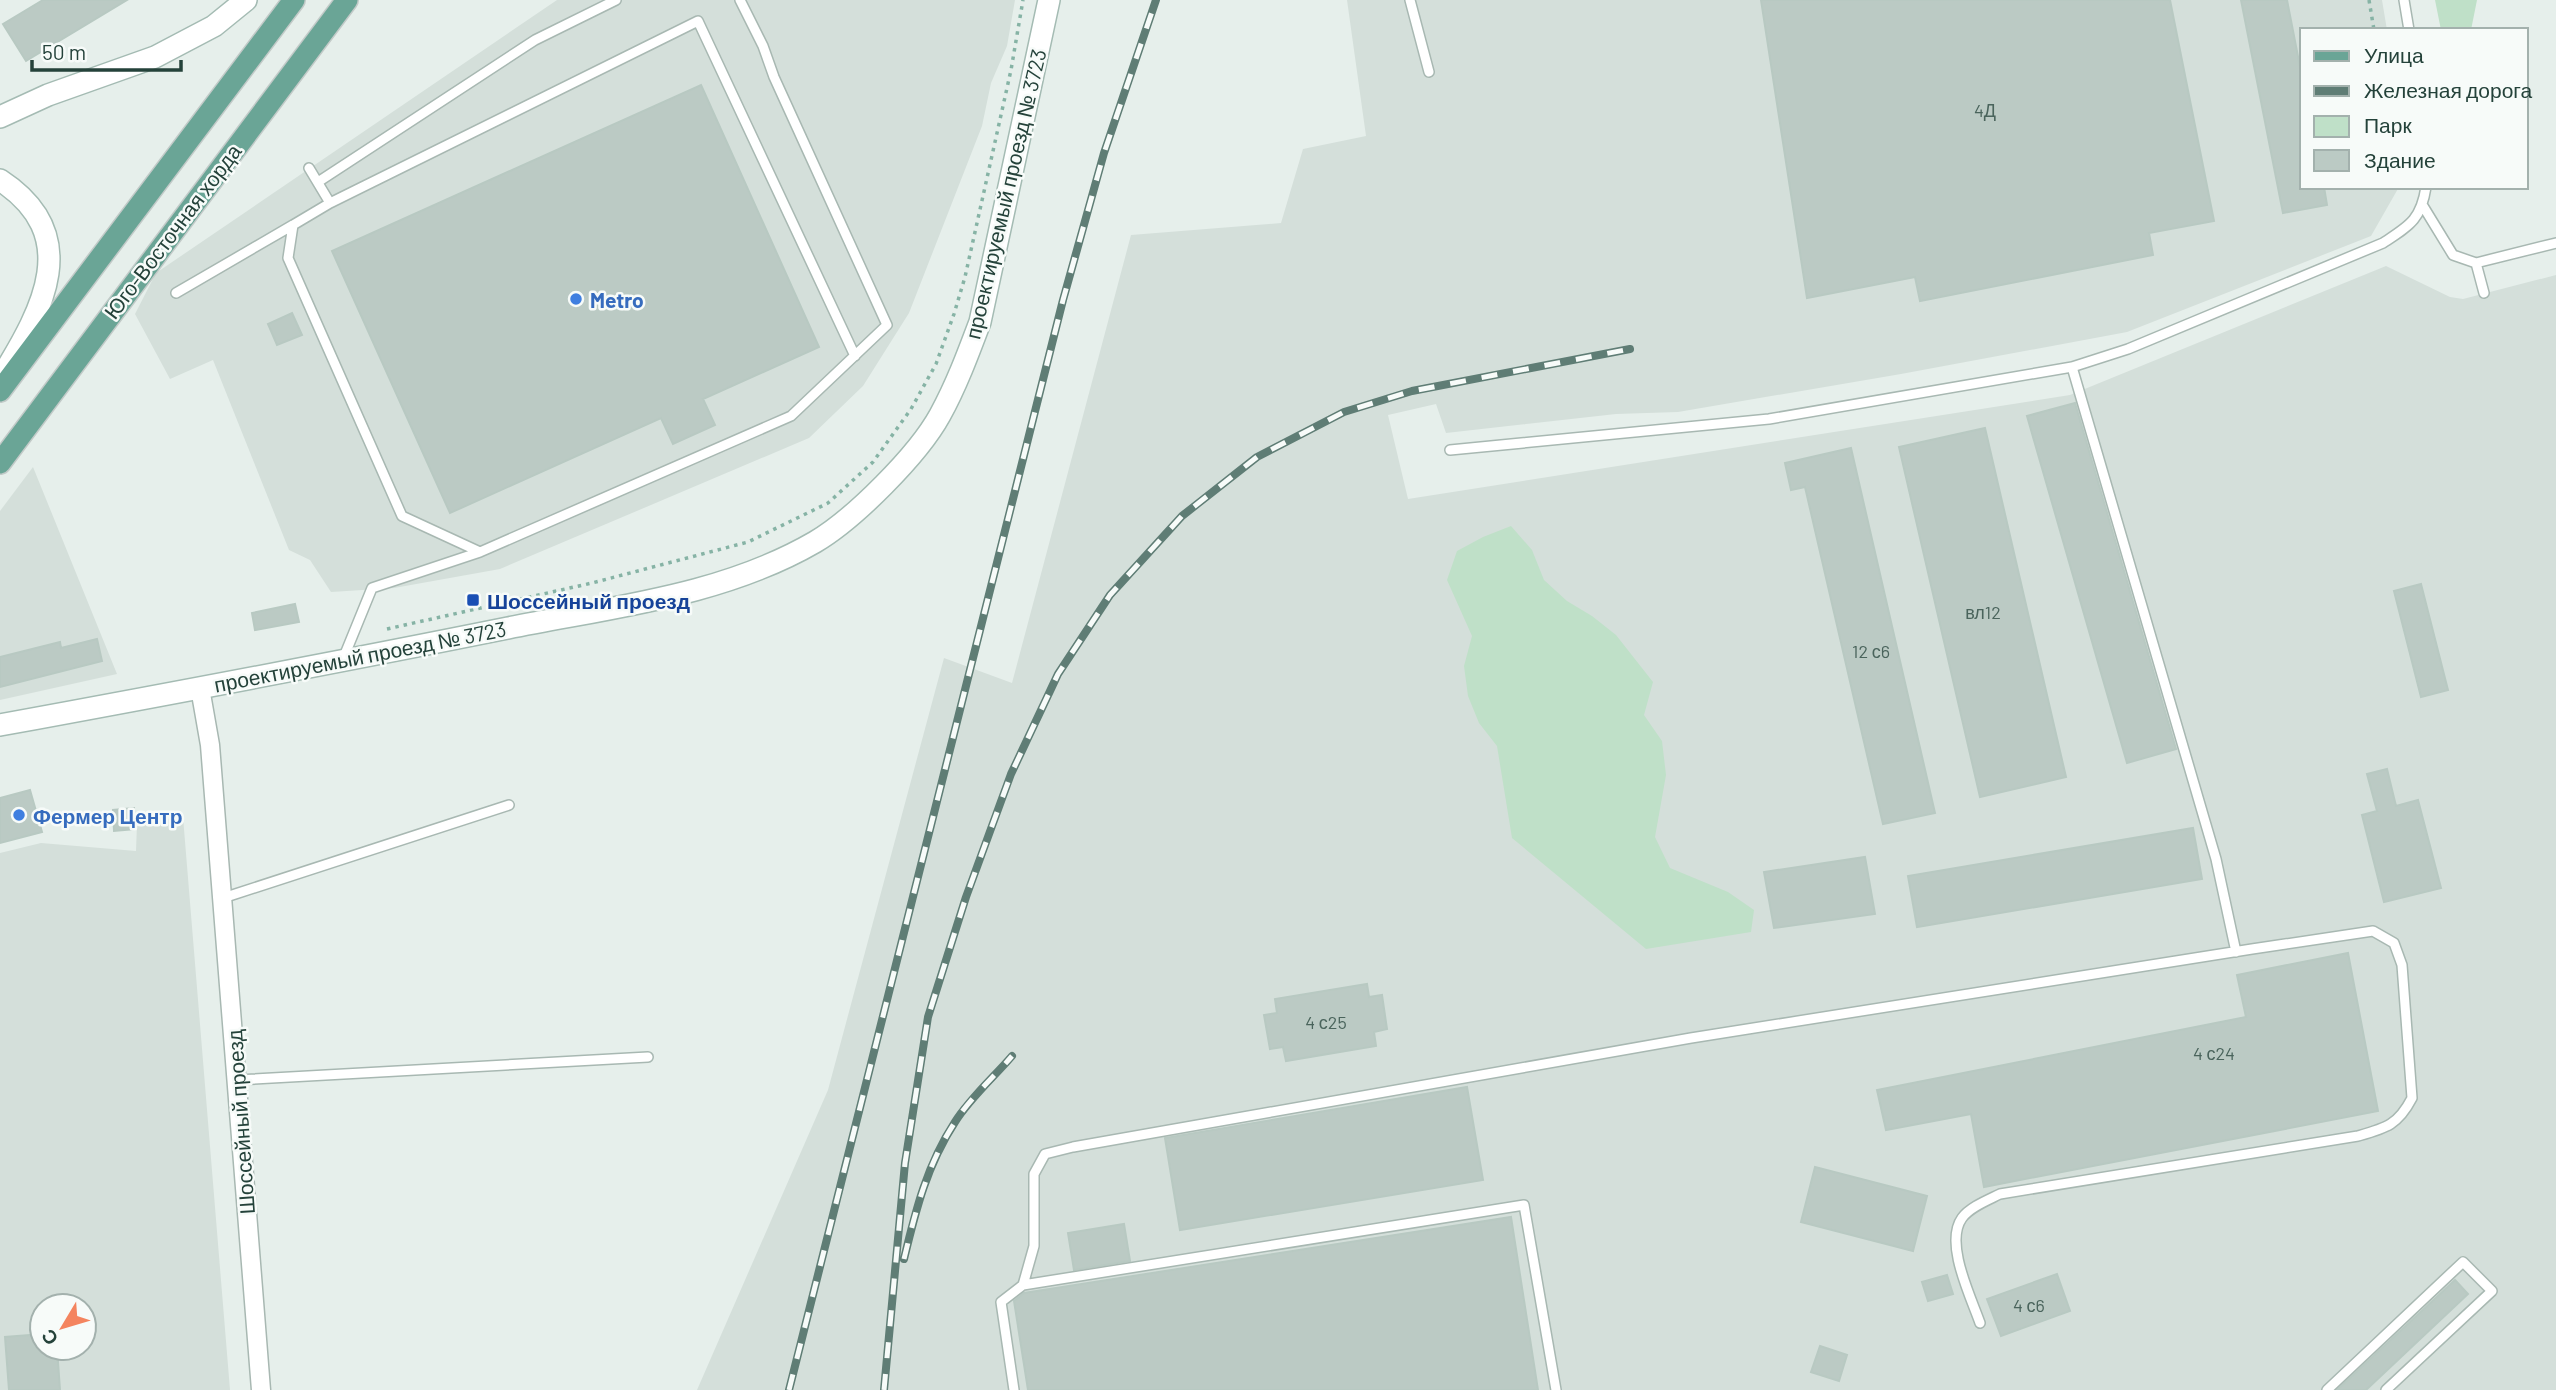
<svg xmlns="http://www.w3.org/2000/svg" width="2556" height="1390" viewBox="0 0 2556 1390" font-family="Barlow,sans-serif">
	<rect width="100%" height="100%" fill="#e6efeb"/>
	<path fill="#d4dfda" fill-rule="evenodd" d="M557 0H1015L1007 46 991 83 982 126 909 313 863 386 809 438 500 569 394 588 331 592 310 560 289 550 213 360 170 379 135 314 156 273Z
		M1347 0H2382L2387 30H2302V187H2399L2371 236 2127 332 1901 374 1678 412 1616 414 1446 433 1436 404 1388 415 1408 499 2070 395 2386 266 2450 297 2463 299 2556 275V1390H697L828 1090 944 658 1012 683 1131 235 1281 223 1303 149 1366 136Z
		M33 467 117 674 0 700V511Z
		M183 817 230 1390H0V853L41 843 136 851 137 824ZM42 1306H84V1348H42Z"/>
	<path fill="#bfe0c8" d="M2435 0H2477L2471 30H2441Z
		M1511 526 1532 550 1544 580 1567 601 1592 616 1616 635 1653 682 1644 715 1662 741 1666 775 1655 837 1670 868 1728 892 1754 910 1751 932 1646 949 1512 838 1497 746 1479 723 1468 696 1464 666 1472 636 1447 580 1457 551 1483 537Z"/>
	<path fill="#bbcac4" stroke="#b8c9c2" stroke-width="2" d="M43 0H127L26 61 3 24Z
		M1761 0H2170L2214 221 2149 233 2153 255 1920 301 1915 277 1807 298Z
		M2241 0H2287L2302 77V187H2324L2327 205 2283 213Z
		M701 85 819 347 703 399 715 425 673 444 661 418 450 513 332 251Z
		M292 313 302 335 277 345 268 324Z
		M2075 403 2176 749 2127 763 2027 416Z
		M1985 428 2066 777 1980 797 1899 447Z
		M1851 448 1935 813 1883 824 1805 487 1791 490 1785 463Z
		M2421 584 2448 690 2421 697 2394 591Z
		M295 604 299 622 255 630 252 613Z
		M97 639 102 661 0 687V657L60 642 61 648Z
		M2387 769 2396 806 2418 800 2441 888 2384 902 2362 815 2377 811 2367 774Z
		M30 790 42 832 0 843V798Z
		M134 808 135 829 114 831 113 810Z
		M2193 828 2202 879 1917 927 1908 876Z
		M1865 857 1875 914 1774 928 1764 872Z
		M2348 953 2378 1111 1984 1187 1971 1114 1886 1130 1877 1090 2246 1017 2237 975Z
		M1367 984 1369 997 1382 995 1387 1029 1374 1032 1376 1046 1286 1061 1283 1047 1270 1049 1264 1015 1277 1013 1275 999Z
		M1467 1087 1483 1180 1180 1230 1165 1138Z
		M1815 1167 1927 1196 1913 1251 1801 1222Z
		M1511 1217 1538 1390H1028L1014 1301 1024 1293Z
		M1124 1224 1130 1261 1074 1270 1068 1233Z
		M2057 1274 2070 1311 2001 1336 1987 1299Z
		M1947 1275 1953 1294 1928 1301 1922 1282Z
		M2455 1280 2468 1294 2366 1390H2337Z
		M42 1334V1348H57L60 1390H9L5 1337Z
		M1820 1346 1847 1355 1839 1381 1811 1372Z"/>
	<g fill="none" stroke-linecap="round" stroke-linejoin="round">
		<g stroke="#a8b8b2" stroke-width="12">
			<path id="lane" d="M1410 0 1429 72
				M2404 0 2409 30
				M309 168 330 203 698 21 855 356
				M318 182 535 40 616 0
				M2423 206 2453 255 2476 263 2556 243
				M293 225 330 203
				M2476 263 2484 293
				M176 293 293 225 288 258 402 516 480 552 791 416 887 325 774 77 763 46 740 0
				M2072 367 2216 859 2236 952
				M1450 450 1769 419 2072 367 2128 349 2383 243C2409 226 2421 220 2426 187
				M343 659 372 588 480 552
				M223 898 509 805
				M237 1080 648 1057
				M1023 1285 1524 1205 1556 1390
				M1014 1390 1001 1302 1023 1285 1034 1246V1174L1045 1154 1073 1147 1691 1038 2252 949 2373 931 2394 943 2402 965 2412 1098C2398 1125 2386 1128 2358 1136L2000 1194C1988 1200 1970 1207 1962 1218 1944 1243 1971 1297 1980 1323
				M2327 1390 2463 1262 2492 1291 2386 1390"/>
		</g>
		<g stroke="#a8b8b2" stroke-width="21">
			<path id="street" d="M200 688 210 745 261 1390"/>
		</g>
		<g stroke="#a4bbb3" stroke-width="24">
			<path id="secondary" d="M0 117 48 95 155 57 214 26 246 0
				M0 180C84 235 43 309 2 376
				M0 725C169 694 339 662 508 628 611 607 722 596 815 542 854 519 918 455 940 415 956 386 968 354 980 322L1049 0"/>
		</g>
		<g stroke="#c2cac8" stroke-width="24">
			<path id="primary" d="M0 391 294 0
				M0 463 347 0"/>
		</g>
		<path stroke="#86b3a5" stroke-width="3.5" stroke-dasharray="3.5 5" stroke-linecap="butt" d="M2369 0 2374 30
			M387 629 592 583 748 542 828 503 873 462 911 409 936 364 954 314 965 277 1011 70 1023 0"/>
		<use href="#lane" stroke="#fff" stroke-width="9"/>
		<use href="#street" stroke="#fff" stroke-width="18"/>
		<use href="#secondary" stroke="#fff" stroke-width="21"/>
		<use href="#primary" stroke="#6aa596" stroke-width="21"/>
		<g stroke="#5f7d75" stroke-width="8">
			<path id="rail" d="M904 1259C916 1209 927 1165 955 1122 970 1098 994 1077 1012 1056
				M789 1390 1063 300 1104 153 1156 0
				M884 1390 905 1163 928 1017 966 897 1011 774 1058 674 1110 595 1182 516 1257 457 1344 412 1412 391 1630 349"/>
		</g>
		<use href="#rail" stroke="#f7fbf9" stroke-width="5" stroke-dasharray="16" stroke-linecap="butt"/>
	</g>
	<g fill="#3f7fe0" stroke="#f7fbf9" stroke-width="2.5">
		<circle cx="576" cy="299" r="7"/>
		<circle cx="19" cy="815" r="7"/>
	</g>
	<rect fill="#1a4fb4" stroke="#f7fbf9" stroke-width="2.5" x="466" y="593" width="14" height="14" rx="3.5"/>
	<g text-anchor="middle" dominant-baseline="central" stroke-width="5" stroke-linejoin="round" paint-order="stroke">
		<g font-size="18" fill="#4a645c">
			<text x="1985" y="110">4Д</text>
			<text x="1983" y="612">вл12</text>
			<text x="1871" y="651">12 с6</text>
			<text x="1326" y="1022">4 с25</text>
			<text x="2214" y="1053">4 с24</text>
			<text x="2029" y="1305">4 с6</text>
		</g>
		<g font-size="21" fill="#24423a" stroke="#f7fbf9">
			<text transform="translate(1005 194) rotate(-77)">проектируемый проезд № 3723</text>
			<text transform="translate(172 231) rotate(-53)">Юго-Восточная хорда</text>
			<text transform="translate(360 656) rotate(-11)">проектируемый проезд № 3723</text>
			<text transform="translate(240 1122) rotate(-94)">Шоссейный проезд</text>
		</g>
		<g font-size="21" font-weight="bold" fill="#366cbe" stroke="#f7fbf9" text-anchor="start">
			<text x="590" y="299">Metro</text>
			<text x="33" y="815">Фермер Центр</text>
		</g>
		<g font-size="21" font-weight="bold" fill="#164399" stroke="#f7fbf9" text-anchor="start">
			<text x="487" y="600">Шоссейный проезд</text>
		</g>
	</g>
	<rect x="2300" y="28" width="228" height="161" fill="#f7fbf9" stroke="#a3b1ad" stroke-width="2"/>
	<rect x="2314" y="51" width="35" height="10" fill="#6aa596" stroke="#a3b1ad" stroke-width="2"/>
	<text x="2364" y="63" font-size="21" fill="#24423a">Улица</text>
	<rect x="2314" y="86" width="35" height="10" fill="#5f7d75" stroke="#a3b1ad" stroke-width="2"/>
	<text x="2364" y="98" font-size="21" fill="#24423a">Железная дорога</text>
	<rect x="2314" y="116" width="35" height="21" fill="#bfe0c8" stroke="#a3b1ad" stroke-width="2"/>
	<text x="2364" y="133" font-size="21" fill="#24423a">Парк</text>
	<rect x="2314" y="150" width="35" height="21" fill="#bbcac4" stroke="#a3b1ad" stroke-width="2"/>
	<text x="2364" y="168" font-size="21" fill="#24423a">Здание</text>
	<g transform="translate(63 1327) rotate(232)"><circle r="33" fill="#f7fbf9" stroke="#a3b1ad" stroke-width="2"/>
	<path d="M0-5L12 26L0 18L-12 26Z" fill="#f4845f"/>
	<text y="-10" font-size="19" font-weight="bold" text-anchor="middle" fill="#24423a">С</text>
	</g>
	<path d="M32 60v10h149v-10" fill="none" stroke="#24423a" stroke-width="3.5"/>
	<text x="42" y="60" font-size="21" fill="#24423a" stroke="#f7fbf9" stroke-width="5" paint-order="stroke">50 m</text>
</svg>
